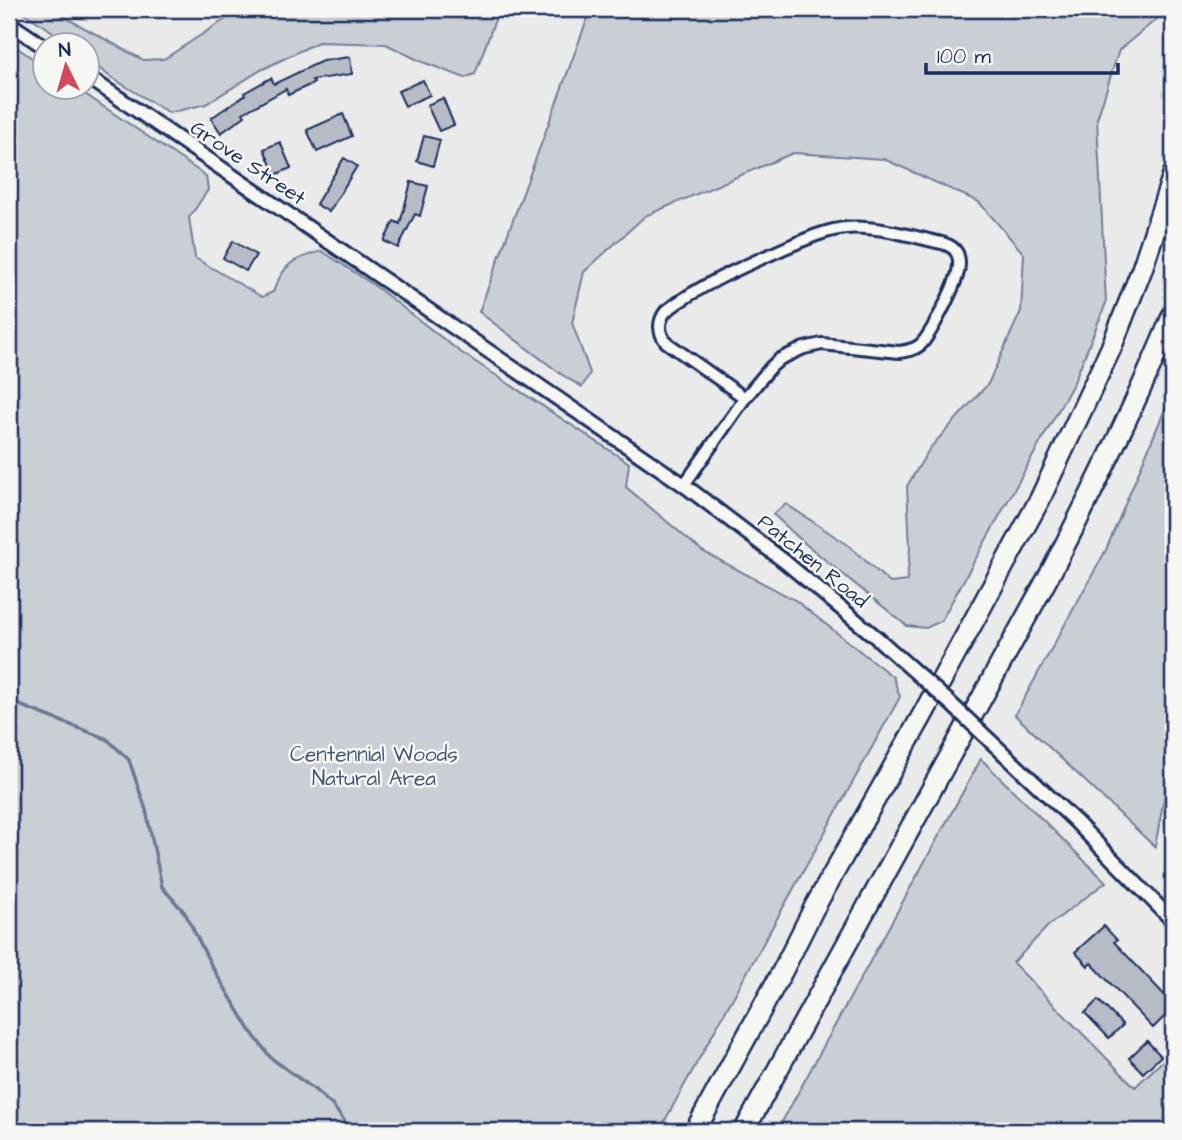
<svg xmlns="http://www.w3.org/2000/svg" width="1182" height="1140" viewBox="0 0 1182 1140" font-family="'Architects Daughter',sans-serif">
	<rect width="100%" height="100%" fill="#e9eae9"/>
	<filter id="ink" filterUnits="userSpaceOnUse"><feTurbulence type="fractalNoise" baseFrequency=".0143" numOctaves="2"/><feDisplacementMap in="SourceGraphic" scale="14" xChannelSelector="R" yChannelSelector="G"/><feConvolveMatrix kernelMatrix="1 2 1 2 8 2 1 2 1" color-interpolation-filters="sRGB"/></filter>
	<g filter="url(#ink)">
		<path fill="#caced5" stroke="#727e9a" stroke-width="2" d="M17 9H50L143 60 164 59 241 9H499L475 74 465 78 420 61 386 44 318 42 261 70 206 104 169 113 109 76 88 59V46L70 45 46 27Z
			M591 9H1169L1119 50 1097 119 1106 303 1074 382 941 621 926 628 907 626 802 541 773 514 786 504 848 545 890 583 907 581 910 549 907 486 930 448 988 384 1021 311 1024 254 979 202 884 159 793 153 645 216 584 272 572 323 590 373 582 387 561 374 479 312Z
			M9 42 45 67 46 88H76L206 176 208 190 189 218 195 258 262 297 273 292C284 263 293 259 322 251L375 286 459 351 629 463 626 487 702 551 795 600 893 677 900 697 659 1131H9Z
			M1173 390V749L1155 847 1015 715 1106 550Z
			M981 759 1106 882 1048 926 1013 963 1135 1087 1173 1051V1131H777Z"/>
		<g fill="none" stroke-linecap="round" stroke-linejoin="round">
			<path stroke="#6c7995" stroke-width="3.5" d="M9 701 107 739 129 760 146 810 162 887 185 913 211 965 252 1033 271 1058 315 1090 333 1106 352 1131"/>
		</g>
		<path fill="#b6bbc6" stroke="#1b2f5e" stroke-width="2" d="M350 57 352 74 312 80 314 83 288 95 286 89 243 113 245 116 221 133 211 118 245 95 244 93 271 78 274 84 322 61Z
			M423 80 430 95 405 106 398 91Z
			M443 98 454 125 439 131 427 105Z
			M343 114 352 136 317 152 307 130Z
			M424 136 440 140 433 166 417 161Z
			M280 142 291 168 275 175 264 149Z
			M344 158 357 166 329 212 316 204Z
			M411 182 428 186 420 216 415 214 398 248 384 241 394 221 400 224Z
			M233 241 256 255 246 271 223 258Z
			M1104 926 1117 940 1114 942 1173 1004V1008L1153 1028 1091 963 1088 966 1075 952Z
			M1098 1000 1123 1025 1109 1038 1085 1013Z
			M1147 1041 1161 1056 1143 1073 1129 1058Z"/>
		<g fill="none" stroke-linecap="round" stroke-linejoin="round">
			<g stroke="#1b2f5e" stroke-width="16">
				<path id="minor" d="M684 485 745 398 771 367 780 359 804 348 822 344 899 352C907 351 914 350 920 345 930 337 955 286 958 272 959 267 960 261 958 256 956 248 949 245 942 243 914 237 875 225 846 228 825 230 804 240 785 248 744 266 702 284 666 311 658 321 658 332 666 342L745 398"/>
			</g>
			<g stroke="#1b2f5e" stroke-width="18">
				<path id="tertiary" d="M9 23 46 48
					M88 77 684 485 784 561 877 638
					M1019 768 1075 821 1173 921"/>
			</g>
			<g stroke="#1b2f5e" stroke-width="24">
				<path id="motorway" d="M695 1131 783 970 814 908 922 716 1040 499 1111 348 1142 269 1173 175
					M744 1131 1051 572C1095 487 1137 402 1173 314"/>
			</g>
			<use href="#minor" stroke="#f6f6f2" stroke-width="10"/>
			<use href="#tertiary" stroke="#f6f6f2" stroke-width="12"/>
			<use href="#motorway" stroke="#f6f6f2" stroke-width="19"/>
			<g stroke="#1b2f5e" stroke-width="18" stroke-linecap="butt">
				<path id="tertiary-bridge" d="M877 638 949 702 1019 768"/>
			</g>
			<use href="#tertiary-bridge" stroke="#f6f6f2" stroke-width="12"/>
		</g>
	</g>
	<g text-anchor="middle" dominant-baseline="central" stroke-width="5" stroke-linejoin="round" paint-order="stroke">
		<g font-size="21" fill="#1b2f5e" stroke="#f6f6f2">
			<text transform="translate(248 163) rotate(34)">Grove Street</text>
			<text transform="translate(813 561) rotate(39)">Patchen Road</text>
		</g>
		<g font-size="21" fill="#47577c" stroke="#f6f6f2">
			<text x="374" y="754">Centennial Woods<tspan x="374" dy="24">Natural Area</tspan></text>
		</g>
	</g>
	<rect width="1182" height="1140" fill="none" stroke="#f6f6f2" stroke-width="35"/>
	<rect x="18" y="18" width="1147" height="1105" fill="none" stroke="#1b2f5e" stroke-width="2.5" filter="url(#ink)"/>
	<g transform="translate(66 66) rotate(355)"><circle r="33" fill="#f6f6f2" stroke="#9ea6b7" stroke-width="2"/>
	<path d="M0-5L12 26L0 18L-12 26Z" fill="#d1495b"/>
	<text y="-10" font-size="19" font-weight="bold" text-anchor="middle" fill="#1b2f5e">N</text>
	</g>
	<path d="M926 63v10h192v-10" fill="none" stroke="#1b2f5e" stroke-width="3.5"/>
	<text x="937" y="63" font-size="21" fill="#1b2f5e" stroke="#f6f6f2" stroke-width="5" paint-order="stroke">100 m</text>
</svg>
